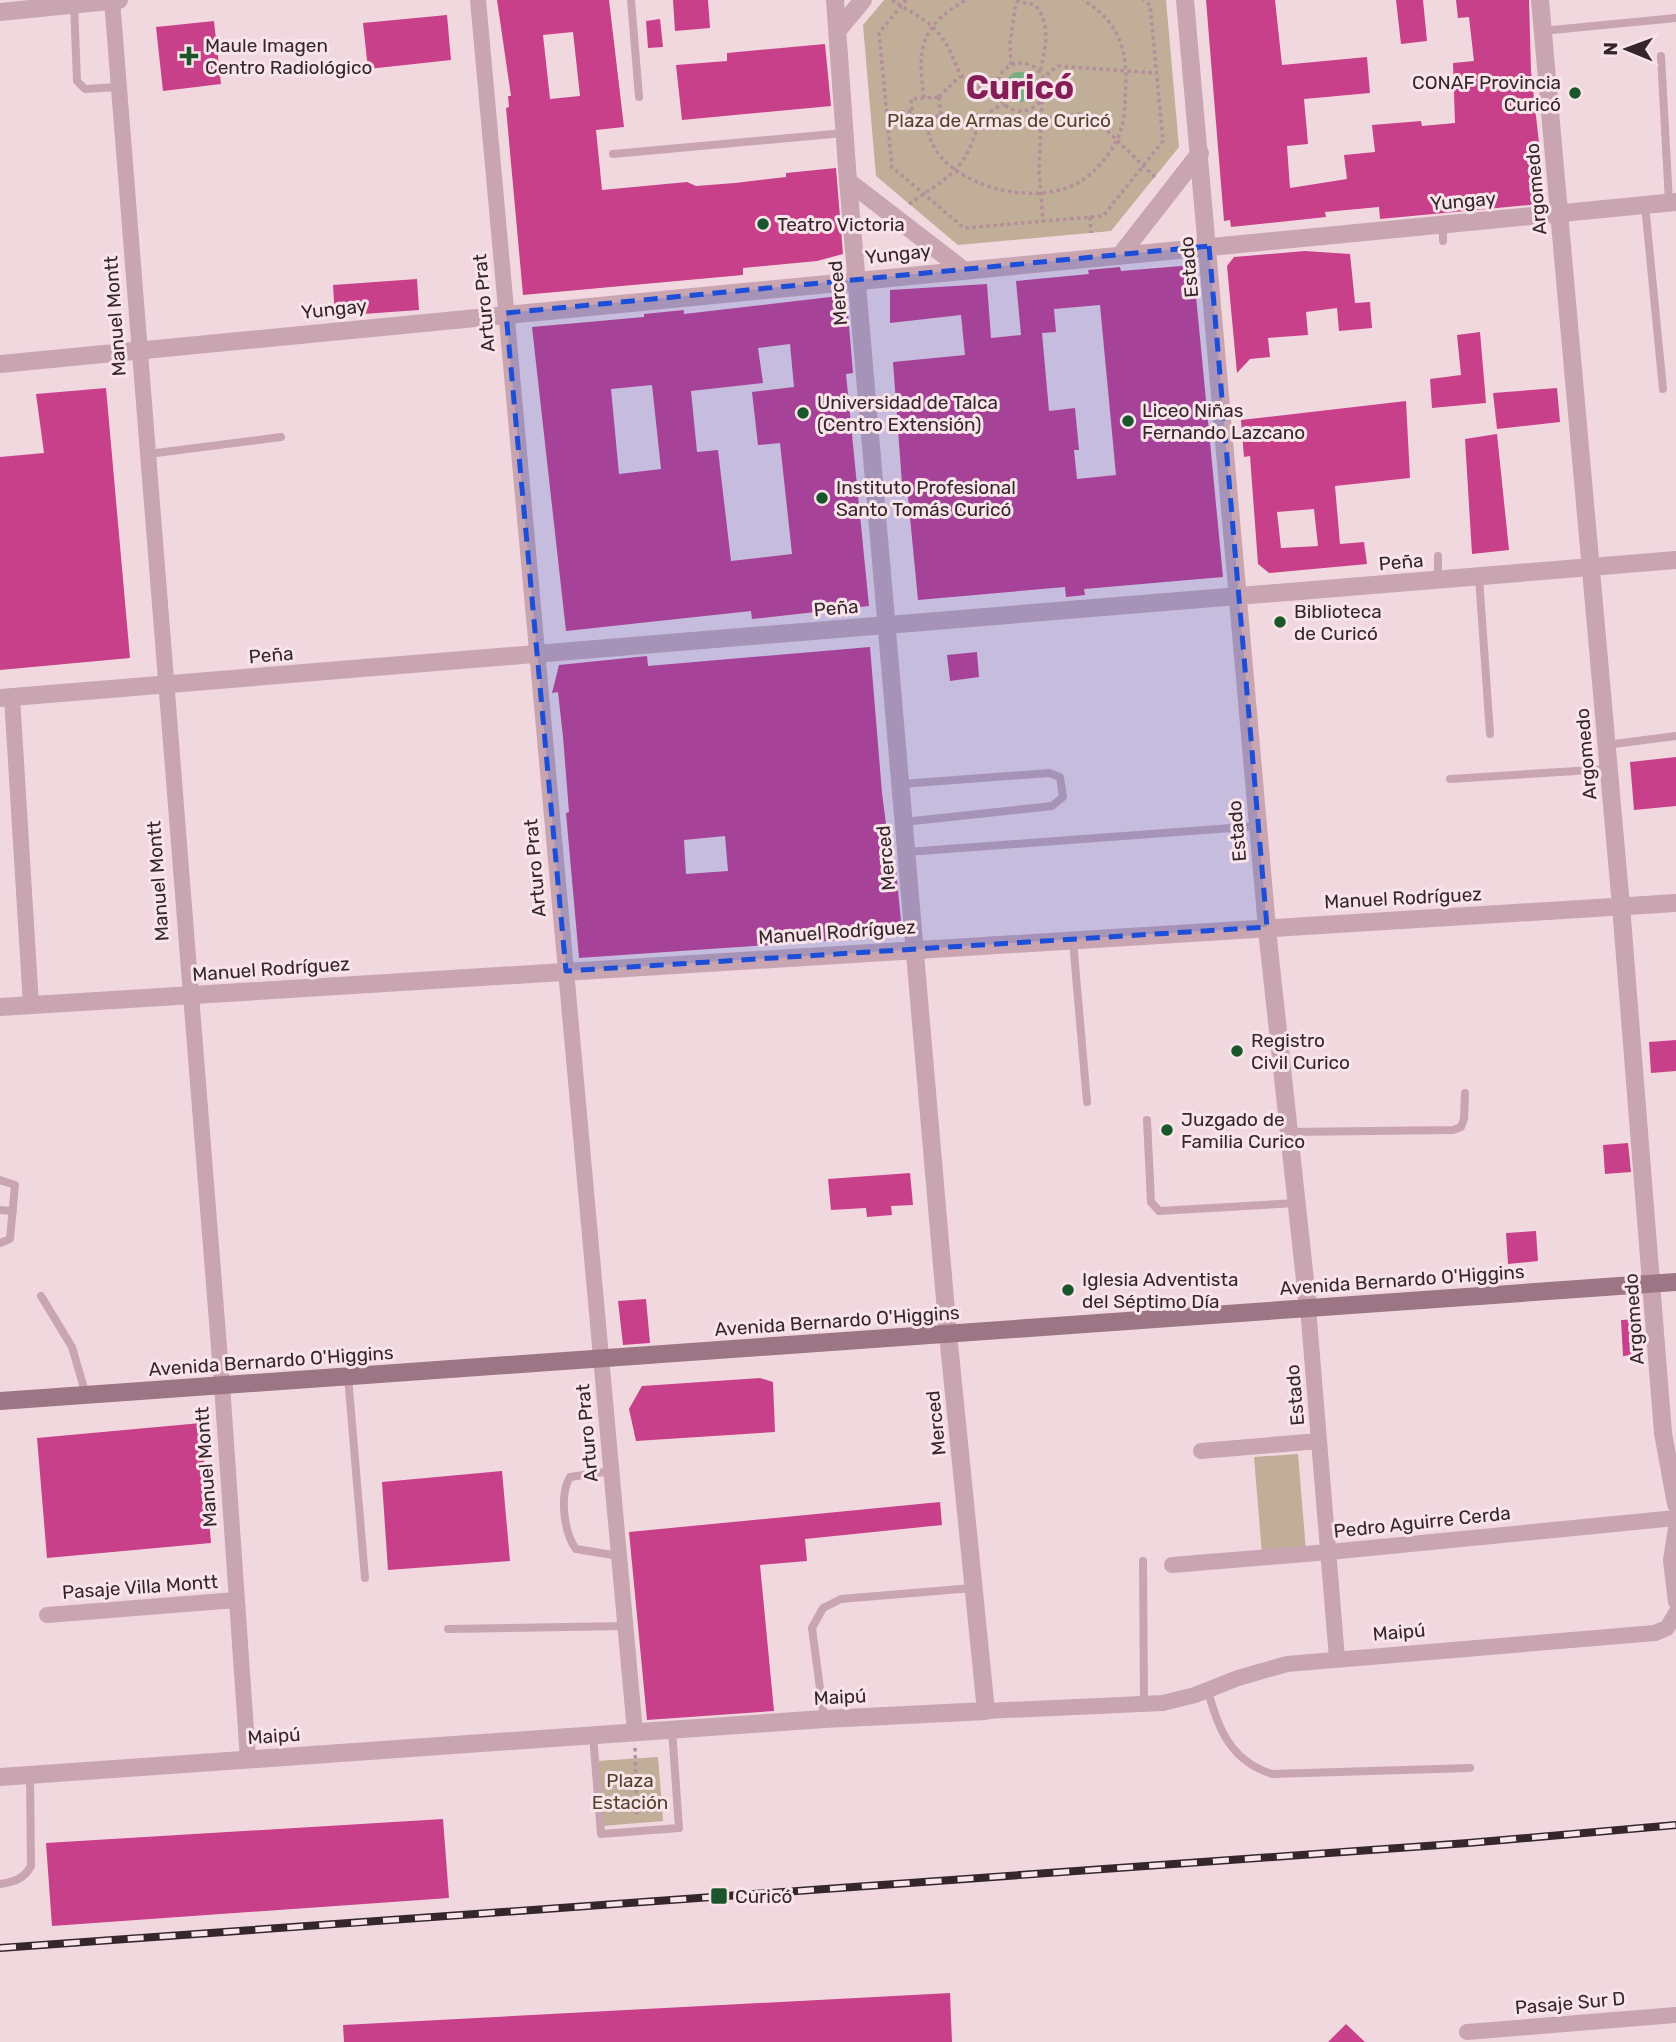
<svg xmlns="http://www.w3.org/2000/svg" width="1676" height="2042" viewBox="0 0 1676 2042" font-family="Rubik,sans-serif">
	<rect width="100%" height="100%" fill="#f1d8df"/>
	<path fill="#c0ae98" d="M884 0H1166L1179 147 1111 231 958 245 876 176 863 25Z
		M1298 1454 1306 1551 1262 1554 1254 1457Z
		M658 1757 663 1821 602 1826 597 1761Z"/>
	<path fill="#77af85" d="M1005 87a15 15 0 1 1 30 0a15 15 0 1 1-30 0Z"/>
	<path fill="#c8408a" fill-rule="evenodd" d="M497 0H609L624 127 596 130 602 190 687 182 696 186 735 183 786 177V173L836 168 843 254 817 261 743 268V275L523 295 506 108 509 107 508 96H511ZM573 32 580 96 550 99 543 35Z
		M673 0H708L710 28 675 31Z
		M1206 0H1275L1282 65 1367 57 1370 93 1304 99 1308 144 1287 146 1290 188 1347 179 1344 155 1375 152 1372 125 1421 121 1422 126 1455 123 1453 63 1474 61 1469 17 1458 18 1456 0H1529L1531 71 1545 197 1540 204 1380 219 1379 207 1325 212 1326 217 1231 227 1230 220 1224 221Z
		M1396 0H1423L1427 41 1401 44Z
		M447 15 451 60 368 69 363 23Z
		M660 19 663 47 648 48 646 21Z
		M214 21 221 84 163 91 156 27Z
		M825 44 831 106 682 120 676 65 727 61V53Z
		M1305 251 1350 254 1355 303 1370 302 1372 328 1339 331 1337 308 1306 312 1308 335 1268 338 1270 357 1250 359 1237 373 1227 266 1234 257Z
		M1193 265 1223 577 1084 589 1085 595 1066 597 1065 587 918 600 908 497H903L893 362 965 355 961 315 890 323V290L987 284 991 338 1021 335 1016 281 1089 274 1088 270 1120 267 1121 271ZM1100 305 1116 475 1077 479 1074 450H1079L1075 408 1049 411 1042 333 1056 332 1054 309Z
		M417 279 419 310 335 316 333 285Z
		M839 296 847 302 853 373 846 374 869 606 752 619 751 611 566 631 532 327 644 317V314L684 310V314ZM790 344 794 387 752 392 758 445 780 443 792 554 731 561 718 450 697 452 691 391 763 383 758 348ZM652 385 661 469 619 474 611 389Z
		M1480 332 1486 403 1432 408 1430 379 1461 375 1457 335Z
		M106 388 130 658 0 670V457L44 453 36 394Z
		M1557 388 1560 422 1497 429 1493 393Z
		M1406 401 1410 478 1335 486 1340 544 1364 542 1367 564 1269 573 1258 564 1250 456 1244 457 1241 420ZM1314 509 1318 546 1281 548 1277 512Z
		M1497 434 1509 550 1472 554 1465 439Z
		M870 647 882 793 892 870H896L902 932 898 936 579 958 566 813 569 812 563 737 558 692 552 693 559 665 647 656 648 666ZM725 836 728 871 686 874 684 840Z
		M977 652 979 677 950 681 947 655Z
		M1676 757V806L1634 810 1630 762Z
		M1676 1040V1071L1651 1073 1649 1042Z
		M1628 1143 1631 1172 1605 1174 1603 1145Z
		M910 1173 913 1205 891 1206 892 1215 867 1217 866 1208 831 1210 828 1179Z
		M1536 1231 1538 1261 1508 1264 1506 1233Z
		M646 1299 650 1343 623 1345 618 1301Z
		M1641 1319 1643 1354 1623 1356 1621 1320Z
		M760 1378 773 1382 775 1432 636 1441 629 1409 642 1386Z
		M201 1423 211 1543 47 1558 37 1438Z
		M502 1471 510 1561 388 1570 382 1482Z
		M940 1502 942 1525 805 1539 807 1561 760 1565 774 1711 647 1720 629 1532Z
		M443 1819 449 1898 52 1926 46 1843Z
		M950 1993 952 2042H344L343 2025Z
		M1346 2024 1365 2042H1328Z"/>
	<g fill="none" stroke-linecap="round" stroke-linejoin="round">
		<path stroke="#b58e9c" stroke-width="3.5" stroke-dasharray="3.5 3.5" stroke-linecap="butt" d="M892 0C908 11 928 19 940 35 964 66 949 85 998 92
			M906 0 879 33 892 167 964 228 1103 216 1163 141 1150 5 1143 0
			M1016 1 1035 5C1052 25 1045 49 1040 73
			M997 87a24 24 0 1 1 48 0a24 24 0 1 1-48 0Z
			M1011 65 1010 43 1016 2
			M1045 82 1049 72 1059 66 1157 73
			M939 97 941 116 913 119 911 99Z
			M939 97 960 76
			M924 98C917 48 920 26 966 0
			M1042 101 1039 170 1043 221
			M887 113 912 111
			M925 118C928 132 931 146 941 157 970 191 1040 205 1080 182 1094 173 1108 157 1116 142 1126 123 1125 101 1126 79 1126 42 1114 19 1083 0
			M1043 119 1082 114 1098 122 1155 177
			M909 204C926 192 949 179 961 163 980 138 970 118 1004 104
			M1090 217 1091 233
			M635 1748 637 1818"/>
		<path stroke="#c9a4b1" stroke-width="8" d="M631 0 639 97
			M74 4 77 81 85 89 118 87
			M1542 31 1676 18
			M1661 56 1669 202
			M613 154 844 133
			M1645 205 1663 389
			M1443 224V241
			M148 454 281 437
			M1438 556V580
			M1479 577 1490 734
			M1606 745 1676 736
			M1450 779 1608 769
			M901 784 1049 773 1060 777 1063 797 1052 806 904 822
			M907 852 1258 826
			M1073 941 1087 1102
			M1147 1120 1151 1202 1159 1211 1296 1203
			M1289 1132 1453 1130 1461 1127 1464 1119 1465 1093
			M0 1180 15 1185 10 1239 0 1243
			M0 1210 13 1211
			M41 1296 72 1347 86 1395
			M348 1376 365 1578
			M611 1471 570 1477C559 1495 564 1533 576 1549L619 1556
			M1143 1561 1144 1703
			M448 1629 625 1626
			M1208 1691C1218 1729 1231 1761 1272 1774L1470 1768
			M824 1719 812 1628 823 1608 841 1599 973 1588
			M593 1735 601 1834 679 1828 672 1730
			M0 1884C14 1882 24 1879 31 1866L30 1775"/>
		<path stroke="#c9a4b1" stroke-width="16" d="M112 0 222 1385 248 1759
			M478 0 635 1732
			M12 697 31 1005
			M1308 1308 1337 1658
			M1201 1451 1319 1441
			M1676 1528 1671 1560 1676 1602
			M1172 1565 1329 1552 1676 1518
			M47 1615 236 1600
			M986 1711 1163 1703 1195 1695 1238 1678 1287 1664 1655 1633 1667 1628 1676 1613
			M1467 2032 1676 2015"/>
		<path stroke="#c9a4b1" stroke-width="18" d="M1185 0 1268 939 1308 1308
			M1540 0 1621 906 1663 1433 1676 1504
			M0 12 119 0
			M838 30 863 0
			M848 181 962 269
			M1122 253 1200 153
			M0 364 1676 202
			M0 698 1676 560
			M0 1007 1676 903
			M0 1777 824 1719 986 1711 948 1334 848 181 835 0"/>
		<path stroke="#9d7686" stroke-width="18" d="M0 1401 1676 1282"/>
		<g stroke="#35262d" stroke-width="8">
			<path id="rail" d="M0 1948 1468 1843 1676 1825"/>
		</g>
		<use href="#rail" stroke="#f9e4ea" stroke-width="5" stroke-dasharray="16" stroke-linecap="butt"/>
	</g>
	<path fill="#1d4ed8" fill-opacity="0.2" stroke="#1d4ed8" stroke-width="5" stroke-dasharray="14 9" stroke-linejoin="round" d="M1209 246 1267 927 566 971 506 313Z"/>
	<g fill="#1b562b" stroke="#f9e4ea" stroke-width="2.5">
		<path d="M185.5 45.5h7v7h7v7h-7v7h-7v-7h-7v-7h7z"/>
		<circle cx="1575" cy="93" r="7"/>
		<circle cx="763" cy="224" r="7"/>
		<circle cx="803" cy="413" r="7"/>
		<circle cx="1128" cy="421" r="7"/>
		<circle cx="822" cy="498" r="7"/>
		<circle cx="1280" cy="622" r="7"/>
		<circle cx="1237" cy="1051" r="7"/>
		<circle cx="1167" cy="1130" r="7"/>
		<circle cx="1068" cy="1290" r="7"/>
		<rect x="710" y="1887" width="18" height="18" rx="3.5"/>
	</g>
	<g text-anchor="middle" dominant-baseline="central" stroke-width="6" stroke-linejoin="round" paint-order="stroke">
		<g font-size="19" fill="#35262d" stroke="#f9e4ea" text-anchor="start">
			<text x="205" y="45">Maule Imagen<tspan x="205" dy="22">Centro Radiológico</tspan></text>
			<text x="1561" y="82" text-anchor="end">CONAF Provincia<tspan x="1561" dy="22">Curicó</tspan></text>
			<text x="777" y="224">Teatro Victoria</text>
			<text x="817" y="402">Universidad de Talca<tspan x="817" dy="22">(Centro Extensión)</tspan></text>
			<text x="1142" y="410">Liceo Niñas<tspan x="1142" dy="22">Fernando Lazcano</tspan></text>
			<text x="836" y="487">Instituto Profesional<tspan x="836" dy="22">Santo Tomás Curicó</tspan></text>
			<text x="1294" y="611">Biblioteca<tspan x="1294" dy="22">de Curicó</tspan></text>
			<text x="1251" y="1040">Registro<tspan x="1251" dy="22">Civil Curico</tspan></text>
			<text x="1181" y="1119">Juzgado de<tspan x="1181" dy="22">Familia Curico</tspan></text>
			<text x="1082" y="1279">Iglesia Adventista<tspan x="1082" dy="22">del Séptimo Día</tspan></text>
			<text x="735" y="1896">Curicó</text>
		</g>
		<g font-size="19" fill="#534129" stroke="#f9e4ea">
			<text x="999" y="120">Plaza de Armas de Curicó</text>
			<text x="630" y="1780">Plaza<tspan x="630" dy="22">Estación</tspan></text>
		</g>
		<g font-size="19" fill="#35262d" stroke="#f9e4ea">
			<text transform="translate(1536 189) rotate(-95)">Argomedo</text>
			<text transform="translate(1463 201) rotate(-5)">Yungay</text>
			<text transform="translate(898 254) rotate(-6)">Yungay</text>
			<text transform="translate(1189 267) rotate(-95)">Estado</text>
			<text transform="translate(838 293) rotate(-95)">Merced</text>
			<text transform="translate(484 303) rotate(-95)">Arturo Prat</text>
			<text transform="translate(334 309) rotate(-6)">Yungay</text>
			<text transform="translate(115 316) rotate(-94)">Manuel Montt</text>
			<text transform="translate(1401 562) rotate(-5)">Peña</text>
			<text transform="translate(836 608) rotate(-5)">Peña</text>
			<text transform="translate(271 655) rotate(-5)">Peña</text>
			<text transform="translate(1586 754) rotate(-95)">Argomedo</text>
			<text transform="translate(1237 831) rotate(-95)">Estado</text>
			<text transform="translate(886 858) rotate(-95)">Merced</text>
			<text transform="translate(535 868) rotate(-95)">Arturo Prat</text>
			<text transform="translate(158 881) rotate(-94)">Manuel Montt</text>
			<text transform="translate(1403 898) rotate(-3)">Manuel Rodríguez</text>
			<text transform="translate(837 932) rotate(-4)">Manuel Rodríguez</text>
			<text transform="translate(271 969) rotate(-4)">Manuel Rodríguez</text>
			<text transform="translate(1402 1280) rotate(-4)">Avenida Bernardo O'Higgins</text>
			<text transform="translate(1634 1319) rotate(-94)">Argomedo</text>
			<text transform="translate(837 1321) rotate(-4)">Avenida Bernardo O'Higgins</text>
			<text transform="translate(271 1361) rotate(-4)">Avenida Bernardo O'Higgins</text>
			<text transform="translate(1295 1395) rotate(-95)">Estado</text>
			<text transform="translate(936 1423) rotate(-96)">Merced</text>
			<text transform="translate(587 1433) rotate(-95)">Arturo Prat</text>
			<text transform="translate(206 1467) rotate(-94)">Manuel Montt</text>
			<text transform="translate(1422 1522) rotate(-6)">Pedro Aguirre Cerda</text>
			<text transform="translate(140 1587) rotate(-4)">Pasaje Villa Montt</text>
			<text transform="translate(1399 1632) rotate(-5)">Maipú</text>
			<text transform="translate(840 1697) rotate(-3)">Maipú</text>
			<text transform="translate(274 1736) rotate(-4)">Maipú</text>
			<text transform="translate(1570 2003) rotate(-5)">Pasaje Sur D</text>
		</g>
		<g font-size="33" font-weight="bold" fill="#851e57" stroke="#f9e4ea">
			<text x="1020" y="87">Curicó</text>
		</g>
	</g>
	<g transform="translate(1627 49) rotate(271)" stroke="#f9e4ea" stroke-width="5" paint-order="stroke">
	<path d="M0-5L12 26L0 18L-12 26Z" fill="#35262d"/>
	<text y="-10" font-size="19" font-weight="bold" text-anchor="middle" fill="#35262d">N</text>
	</g>
</svg>
